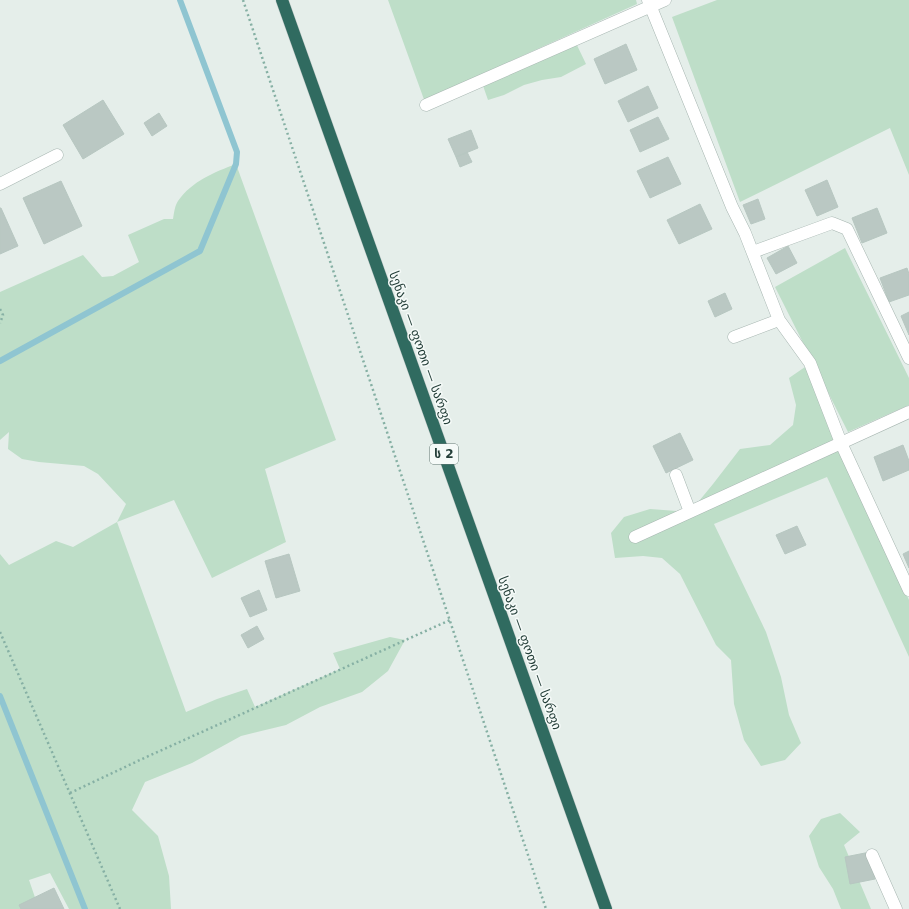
<svg xmlns="http://www.w3.org/2000/svg" width="909" height="909" viewBox="0 0 909 909" font-family="'DejaVu Sans','Noto Sans Georgian',sans-serif">
	<rect width="100%" height="100%" fill="#e5eeea"/>
	<path fill="#bedec8" d="M388 0H636L637 4 427 99 426 105Z
		M717 0H909V175L890 128 740 202 672 17Z
		M574 39 586 64 561 77 542 80 524 85 504 95 488 100 481 80Z
		M236 164 336 440 265 469 286 542 212 578 174 500 117 522 186 712 217 699 247 689 255 707 340 669 333 653 390 637 405 640 388 671 362 692 320 707 286 725 241 736 192 763 145 782 132 810 158 836 169 876 171 909H69L50 873 29 880 39 909H0V554L9 565 56 541 73 547 117 522 126 504 98 474 84 466 39 462 22 459 8 449 9 432 0 440V292L83 255 102 277 113 276 139 262 128 235 164 219H173C174 213 175 205 178 201 192 181 215 172 236 164Z
		M845 248 909 378V405L848 432 775 287Z
		M805 367 909 600V657L827 477 714 524 766 632 781 677 789 715 801 743 785 760 761 766 744 740 734 704 731 660 716 645 680 574 662 558 643 556 615 558 611 533 624 517 650 509 690 512 713 484 740 449 770 445 793 425 796 405 789 378Z
		M840 813 860 832 844 845 871 909H841L833 889 819 867 809 836 821 819Z"/>
	<g fill="none" stroke-linecap="round" stroke-linejoin="round">
		<path stroke="#8fc5d1" stroke-width="6" d="M0 361 200 251 236 164 237 152 180 0
			M0 696 85 909"/>
	</g>
	<path fill="#bac8c3" stroke="#b7c7c1" d="M626 44 637 70 605 84 594 59Z
		M648 86 658 108 628 122 618 101Z
		M103 100 124 134 83 159 63 125Z
		M159 113 167 126 152 136 144 123Z
		M658 117 669 139 640 152 630 130Z
		M471 130 478 148 456 157 448 139Z
		M467 152 472 162 460 167 456 157Z
		M668 157 681 184 650 198 637 171Z
		M827 180 838 207 817 216 805 190Z
		M61 181 82 226 44 244 23 198Z
		M758 199 765 219 751 224 743 205Z
		M700 204 712 229 679 244 667 220Z
		M0 208H1L18 246 0 254Z
		M877 208 887 233 862 243 852 218Z
		M788 246 797 263 776 274 767 258Z
		M907 268 909 274V295L889 302 880 278Z
		M725 293 732 309 715 317 708 301Z
		M909 312V335L901 316Z
		M680 433 693 460 666 473 653 446Z
		M903 445 909 461V470L883 481 874 457Z
		M797 526 806 545 785 554 776 535Z
		M909 551V568L903 554Z
		M289 554 300 591 276 598 265 561Z
		M259 590 267 610 250 617 241 598Z
		M257 626 264 639 248 648 241 635Z
		M870 852 875 879 850 884 845 857Z
		M54 888 64 909H21L19 905Z"/>
	<g fill="none" stroke-linecap="round" stroke-linejoin="round">
		<g stroke="#a7b6b1" stroke-width="13">
			<path id="minor" d="M648 0 732 207 745 233 779 320 810 363 841 443 909 590
				M426 105 665 0
				M0 184 57 155
				M753 252 832 223 847 229 909 358
				M734 337 779 320
				M676 475 690 512
				M635 537 909 412
				M872 855 896 909"/>
		</g>
		<g stroke="#c2c9c8" stroke-width="13">
			<path id="highway" d="M282 0 606 909"/>
		</g>
		<path stroke="#86b0a4" stroke-width="2.5" stroke-dasharray="2 3" stroke-linecap="butt" d="M243 0 546 909
			M0 309 3 315 0 323
			M0 632 120 909
			M70 793 142 759 450 620"/>
		<use href="#minor" stroke="#fff" stroke-width="12"/>
		<use href="#highway" stroke="#306b60" stroke-width="12"/>
	</g>
	<g text-anchor="middle" dominant-baseline="central" stroke-width="3" stroke-linejoin="round" paint-order="stroke">
		<rect fill="#f5faf8" stroke="#637772" stroke-width="1" x="430" y="444" width="28" height="20" rx="3"/>
		<g font-size="12" font-weight="bold" fill="#243f39">
			<text x="444" y="454">ს 2</text>
		</g>
		<g font-size="13" fill="#243f39" stroke="#f5faf8">
			<text transform="translate(421 348) rotate(70)">სენაკი — ფოთი — სარფი</text>
			<text transform="translate(530 653) rotate(70)">სენაკი — ფოთი — სარფი</text>
		</g>
	</g>
</svg>
